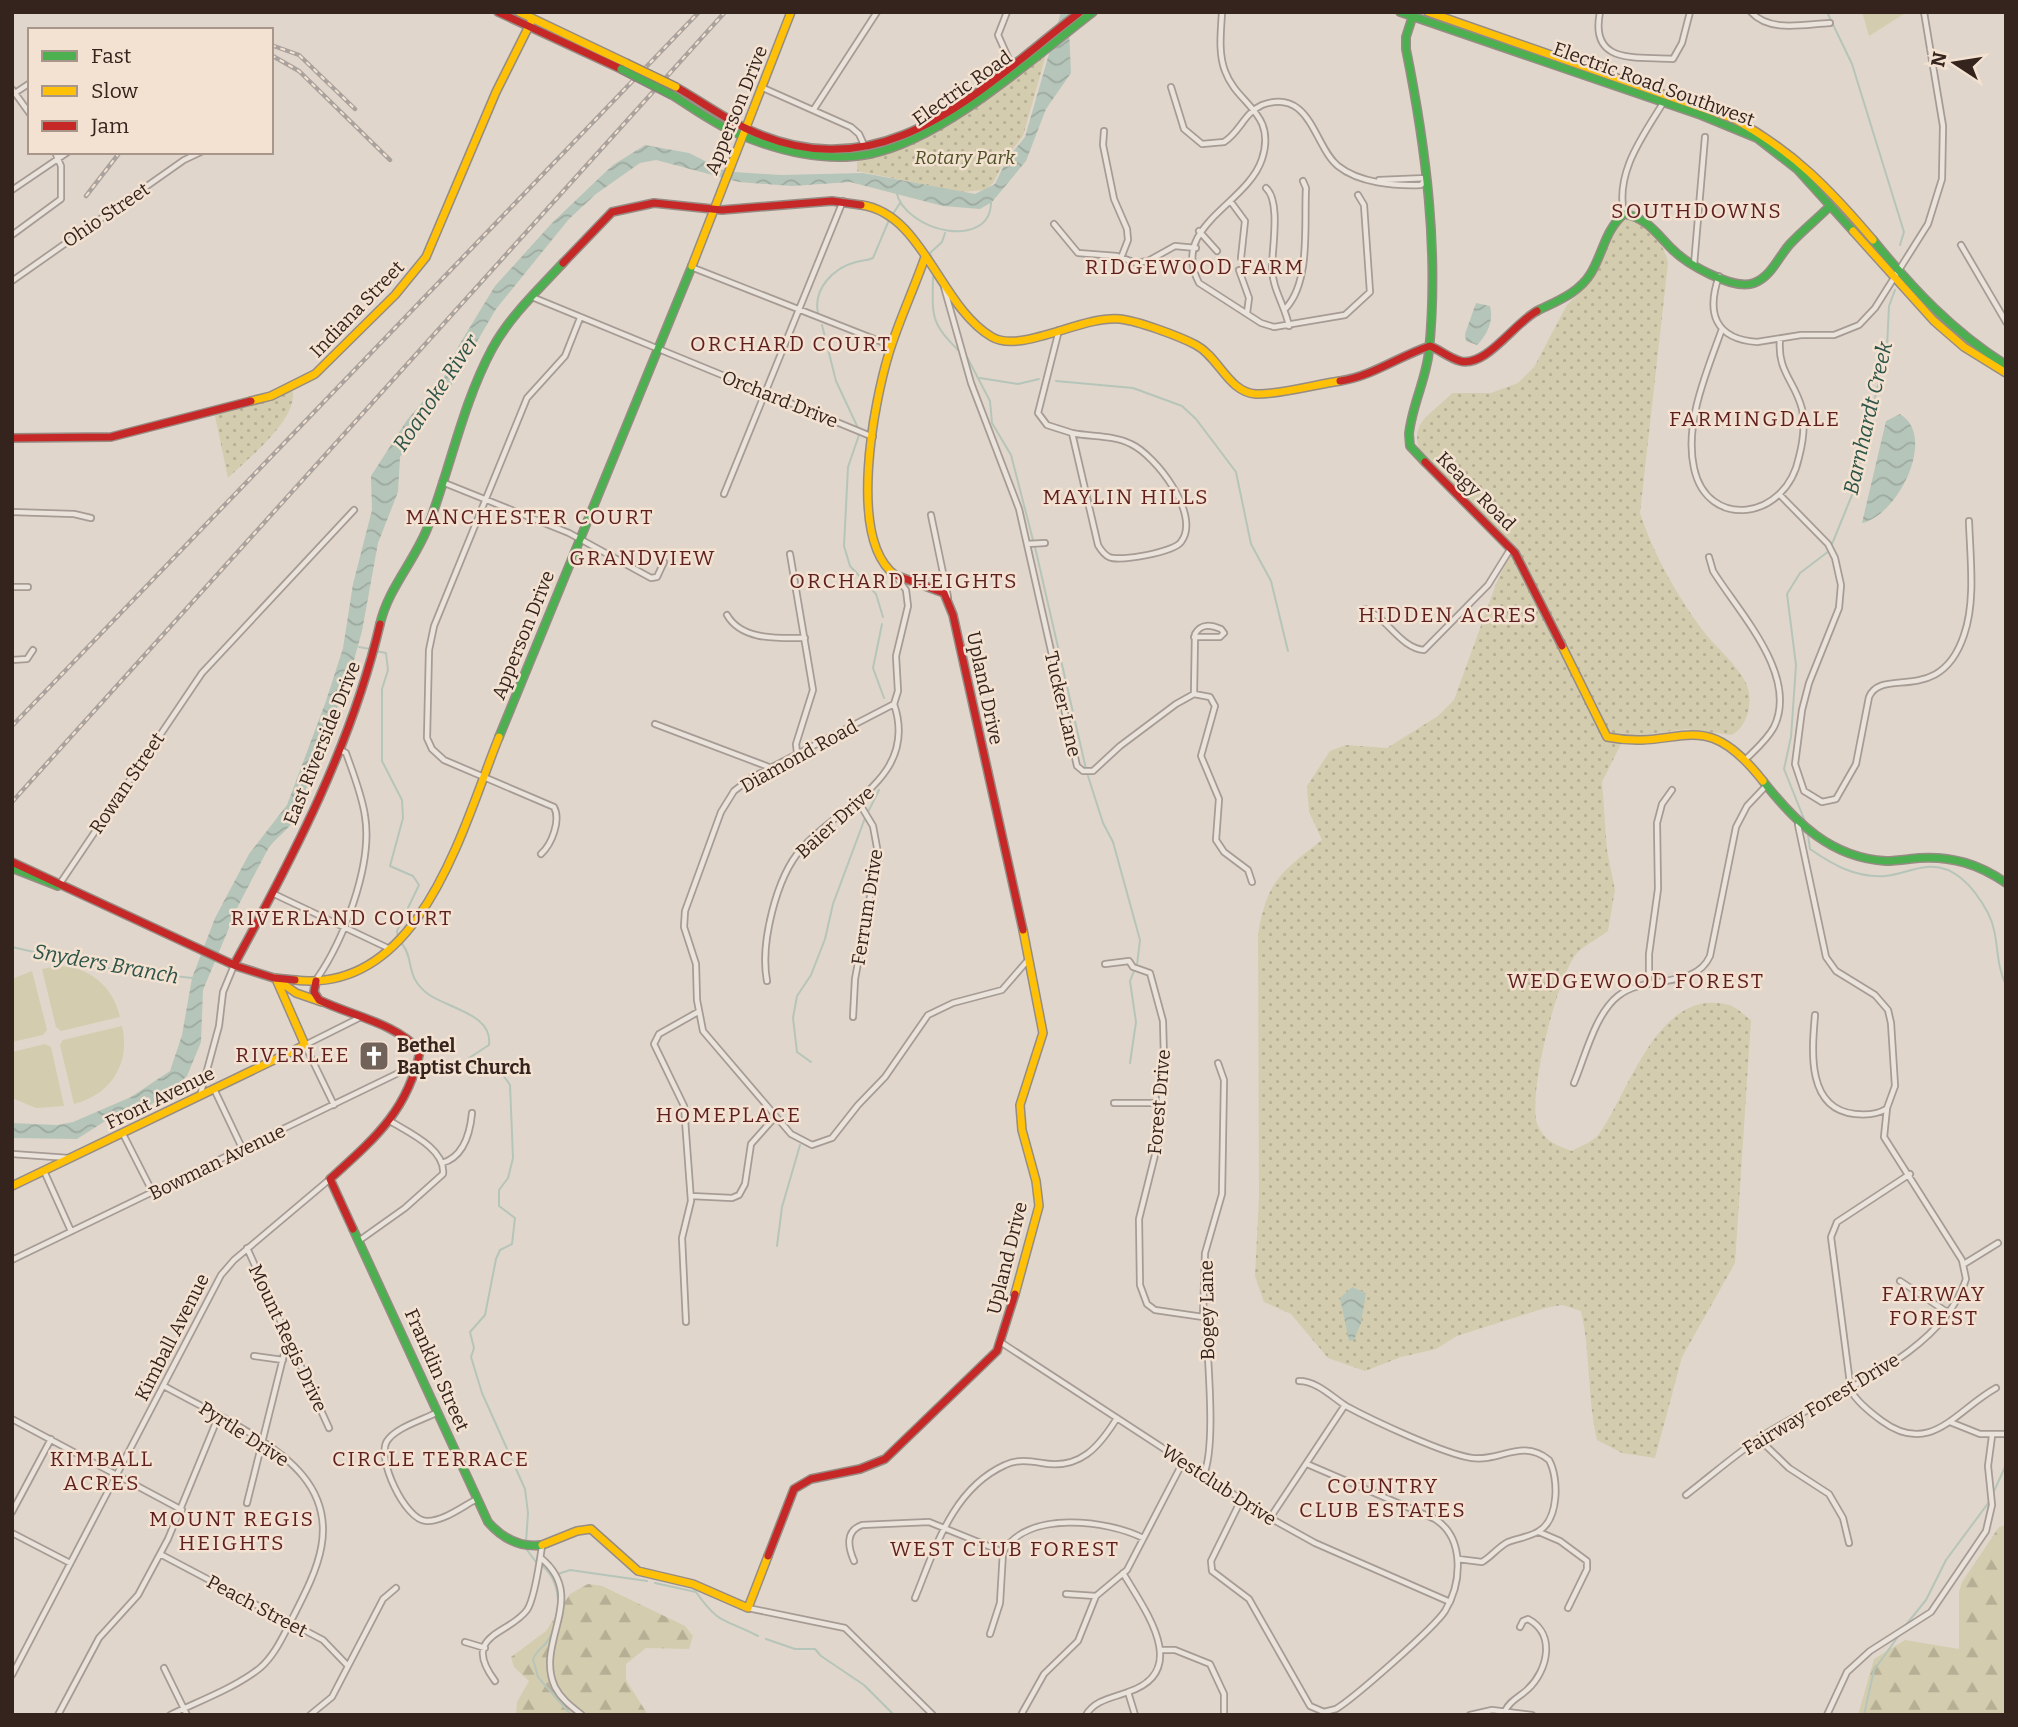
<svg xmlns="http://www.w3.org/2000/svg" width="2018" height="1727" viewBox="0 0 2018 1727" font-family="Bitter,serif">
	<defs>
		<pattern id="grass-dots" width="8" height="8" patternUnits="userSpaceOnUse" patternTransform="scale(1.75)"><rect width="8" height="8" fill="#d4ccae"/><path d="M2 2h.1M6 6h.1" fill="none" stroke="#b7af95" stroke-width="1.8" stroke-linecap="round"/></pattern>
		<pattern id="forest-firs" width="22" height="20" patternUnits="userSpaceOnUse" patternTransform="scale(1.75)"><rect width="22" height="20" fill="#d4ccae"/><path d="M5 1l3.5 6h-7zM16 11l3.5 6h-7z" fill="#b7af95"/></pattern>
		<pattern id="water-waves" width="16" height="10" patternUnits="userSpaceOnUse" patternTransform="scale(1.75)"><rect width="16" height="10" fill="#b6c5b9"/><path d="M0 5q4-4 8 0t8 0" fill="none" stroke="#9da99f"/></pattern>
	</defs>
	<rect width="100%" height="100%" fill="#e1d6cb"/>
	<path fill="url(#grass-dots)" d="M1047 51 1023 136 1006 158 993 183 985 190 961 192 857 171V160C933 147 987 95 1047 51Z
		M1627 219C1646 220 1665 245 1668 263L1640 513C1653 553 1676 594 1701 628 1714 646 1736 663 1746 683 1754 699 1748 728 1731 735L1686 729 1624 738 1602 782 1607 850 1615 890 1608 931C1599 938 1585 945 1577 953 1557 976 1526 1100 1538 1126 1546 1142 1556 1145 1572 1151 1580 1146 1593 1142 1599 1134 1630 1091 1658 986 1729 1005 1737 1007 1745 1016 1751 1020L1735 1263 1682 1357 1655 1458 1622 1453 1597 1440C1587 1398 1591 1354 1581 1311L1562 1305 1545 1308 1457 1336 1436 1349 1401 1357 1365 1371 1328 1358 1291 1314 1264 1302 1255 1276 1259 1197 1258 934C1267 881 1281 872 1322 840L1309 812 1307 786 1330 751 1346 745 1387 748 1438 716 1454 700 1496 584 1514 545 1423 458C1406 423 1428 418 1452 393H1491L1518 383 1534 367 1567 305 1587 285 1619 225Z
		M292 388C301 418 247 459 228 478L214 411Z"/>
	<path fill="url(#forest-firs)" d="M2006 1525V1715H1858L1874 1659 1905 1640 1959 1649V1592L1962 1582 1999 1527Z
		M588 1584 602 1586 685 1626 693 1636 689 1649 646 1648 626 1664V1680L648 1715H516L517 1702 529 1681 514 1667 511 1657 546 1631 570 1594Z"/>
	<path fill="#d4ccae" d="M1862 12H1907L1869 36Z
		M57 966C89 966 113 986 120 1017L61 1031 56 1027 42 969Z
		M32 971 47 1030 43 1035 12 1042V979Z
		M122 1026C131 1063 111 1095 74 1104L60 1045 63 1040Z
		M45 1044 51 1047 64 1106 36 1108 12 1098V1052Z"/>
	<path fill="url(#water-waves)" d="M1061 12H1073L1069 30 1071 73 1046 109 1026 161 992 202 980 209 943 206 850 182 792 186 739 182 656 160 640 163 596 194 569 219 496 309 451 386 400 457 398 492 378 543 362 631 351 671 295 818C288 831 276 837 268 849L239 904 203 990 201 1042 187 1076 163 1097 140 1111 110 1118 77 1139 12 1138V1123L57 1125 73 1122 131 1097 170 1071 182 1035 192 978 215 918 249 854 287 805 326 701 343 648 353 584 372 510 371 476 407 420 444 377 459 345 495 286 552 223 597 180 613 165 645 145 689 153 723 170 734 172 781 175 863 173 975 194 995 184 1007 159 1025 137Z
		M1476 303 1490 306C1494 321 1487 335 1477 345L1466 341 1465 334Z
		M1900 414C1938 437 1897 516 1862 523L1886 421Z
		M1352 1287 1366 1293 1361 1323 1354 1340 1349 1341 1340 1298Z"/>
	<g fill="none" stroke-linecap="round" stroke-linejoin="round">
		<path stroke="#b6c5b9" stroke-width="2" d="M1827 12 1852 64 1904 232 1900 245
			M896 191C905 233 992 251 991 201
			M893 214 900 203
			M934 265 930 253 942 242 945 233
			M933 277C932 319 931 323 961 353
			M818 313C813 289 833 268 856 262 863 260 867 261 873 258L889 220
			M822 325 836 381 858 428
			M967 357 990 401 992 423 1011 455 1033 540
			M980 378 1018 384 1039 379
			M1056 381 1133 388 1182 406 1196 419 1236 472 1251 544 1271 581 1288 651
			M859 435 848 467 844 546 850 566 876 594 883 617
			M1832 544 1852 495 1887 347 1889 306 1895 290
			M1035 547 1086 769
			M882 624 873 668 884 698
			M359 647 370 649
			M376 651 386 653 388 670 382 689V761L402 800 403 818 390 866 413 876 419 885 397 931 398 940
			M1088 776 1103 823 1113 842 1140 940 1137 965
			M869 810 879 790
			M1808 829 1784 769 1791 737 1796 665 1787 594 1800 573 1829 551
			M1808 835 1810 849C1833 865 1856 878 1885 876 1899 875 1913 868 1927 867 1956 864 1975 889 1988 913 2000 936 1994 961 2006 985
			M402 944C415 959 404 976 428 994 449 1009 493 1014 489 1045L469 1058 468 1064 471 1067 499 1069 510 1085 513 1158 508 1178 499 1190V1206L515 1218 512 1244 500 1250 496 1259 485 1315 470 1332 474 1348 471 1357 482 1393 525 1489 528 1513 526 1542 527 1550 536 1562
			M12 947 105 968 192 978
			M811 1062 797 1052 793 1018 797 996 811 975 825 939 833 904 865 818
			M1130 1063 1136 1022 1130 981 1134 971
			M777 1246 782 1207 800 1145
			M1994 1491 2006 1465
			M541 1565C562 1581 562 1615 550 1637 545 1647 537 1649 533 1659L538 1677 571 1715
			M558 1574 570 1570 647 1581
			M655 1583 696 1592C720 1626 724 1618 758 1636
			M1905 1626 1926 1600 1946 1560 1989 1502
			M766 1639 795 1649H815L821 1656 864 1685 894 1715
			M1864 1715 1874 1670 1897 1638"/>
		<g stroke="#a69c95" stroke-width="8">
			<path id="street" d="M1007 12 998 35 1011 64
				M1222 12C1221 31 1218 53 1225 71 1237 105 1277 112 1262 159 1247 205 1169 226 1199 283L1261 323 1274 327 1345 315 1370 292 1364 205 1358 195
				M1600 12C1589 66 1638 56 1673 59L1682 43 1690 12
				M1751 12C1770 33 1805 24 1830 23
				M1171 87 1184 129 1202 144 1224 142C1240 132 1244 113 1262 105 1311 87 1314 147 1338 166 1359 183 1395 186 1421 185L1427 178
				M763 88 851 127 859 134 865 147
				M12 89 30 114
				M15 93 30 83
				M814 109 877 12
				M1104 131 1103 145 1114 199 1127 229 1128 240 1121 258
				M1379 180 1427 178
				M1266 188C1281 201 1272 249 1272 268 1272 288 1285 306 1289 326
				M12 190 68 152
				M1231 202 1245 221 1241 258
				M1624 214C1615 172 1643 136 1663 103
				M1054 224 1078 253 1117 256 1136 263 1148 261 1175 246 1196 248
				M1199 231 1217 251
				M12 235 61 199V166L55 152
				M1961 245 2006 322
				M1694 265 1705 137
				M691 267 892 346
				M1239 270 1249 298 1247 313
				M1719 276C1706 313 1715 339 1757 342L1801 335H1834L1859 325 1875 308 1928 224 1942 179 1943 126 1924 12
				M12 281 184 160 201 152
				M944 287 971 383 1019 509 1077 766 1083 771H1093L1120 746 1176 704 1194 694 1210 697 1215 706 1201 756 1219 799 1216 840 1224 852 1248 870 1252 882
				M532 297 873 437
				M1286 308C1311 281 1304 223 1306 188L1303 181
				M1722 329C1707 371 1684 423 1694 468 1707 530 1786 521 1799 457 1803 442 1805 424 1802 409 1795 381 1777 372 1780 339
				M1059 330 1038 413 1047 425 1072 433
				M1072 433C1091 437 1113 435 1131 444 1155 455 1202 515 1181 542 1174 552 1120 562 1109 557 1103 554 1101 550 1098 545Z
				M442 482 569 533 651 578 657 577 664 562
				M724 494 843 201
				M1781 496 1828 544 1835 558 1841 585 1839 608 1809 683 1802 710 1795 764 1804 791 1822 802 1836 799 1856 764 1869 697C1882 666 1940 707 1964 635 1976 601 1970 556 1969 521
				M12 512 74 514 91 518
				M931 515 948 597
				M1027 544 1045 543
				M790 554 813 690 796 744 797 753
				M1709 557 1713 571C1739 613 1799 675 1774 727 1767 740 1756 749 1745 760
				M898 579 906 590 908 606 896 656 898 691 894 704 751 778 734 791 721 812 685 911 684 927 696 964 697 1000 703 1031 791 1134 812 1145 832 1138 858 1105 885 1077 928 1015 953 1003 1002 990 1028 960
				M12 587H28
				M1365 609C1387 617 1400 648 1424 650L1488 585 1511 548
				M727 615C742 641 779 638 805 638
				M1194 637H1220L1224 633
				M12 660 27 659 33 650
				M1194 694 1195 634C1201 623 1211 625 1221 629L1224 633
				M655 724 769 767
				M541 854C552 844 561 820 554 807L444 760 432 749 427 738 429 650 434 626 527 398 565 356 580 318
				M59 885 202 673 354 510
				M274 894 390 949
				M1105 964 1129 961 1133 967 1150 973 1163 1021 1164 1058 1160 1135 1139 1219 1140 1285 1147 1304 1155 1310 1203 1317
				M316 980C344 940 373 864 365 816 362 795 353 773 346 753L339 749
				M767 981C760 944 776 877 802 848 840 805 919 778 894 704
				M1649 982V954L1658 889 1657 823 1662 804 1672 790
				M1815 1015C1812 1050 1806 1109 1855 1114 1866 1115 1877 1115 1886 1109
				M853 1017 855 979 878 853 873 826 858 801
				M1574 1083C1585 1057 1595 1014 1618 996 1645 974 1695 990 1710 956L1736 827 1747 806 1765 787
				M214 1089 243 1150
				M200 1096 219 1026 223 992 235 963
				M1114 1103H1161
				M334 1105 305 1045 359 1018
				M123 1134 153 1193
				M12 1154 69 1158
				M442 1163C464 1157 470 1134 472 1113
				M44 1171 71 1231
				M1910 1174 1837 1222 1831 1237 1851 1391C1858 1403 1871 1413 1882 1421 1931 1457 1956 1410 1996 1388
				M691 1196 732 1198 739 1195 745 1184 751 1144 775 1117
				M360 1240 405 1208 443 1174C446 1149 408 1132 390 1121
				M247 1248 329 1428
				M12 1260 417 1064
				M1964 1264 1998 1243
				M1900 1281 1947 1312
				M686 1322 682 1238 691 1201 684 1106 654 1044 659 1034 698 1012
				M1002 1343 1270 1518 1315 1543 1450 1602
				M254 1356 283 1360
				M1299 1381C1317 1381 1332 1397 1346 1406 1372 1420 1444 1454 1472 1458 1500 1462 1522 1438 1549 1460 1559 1478 1559 1519 1539 1531 1530 1537 1518 1538 1508 1542 1498 1547 1491 1557 1482 1562L1458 1559
				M164 1386C205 1409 273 1439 303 1476 342 1524 316 1572 292 1619 283 1636 275 1655 260 1668 235 1688 199 1701 170 1715
				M438 1412C423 1420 396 1427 387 1441 376 1458 405 1520 426 1521 442 1522 462 1507 475 1500
				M12 1419 182 1510
				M1950 1422 1980 1434H2006
				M1759 1439 1789 1468 1829 1494 1843 1518 1849 1543
				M1203 1476C1217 1449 1207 1355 1206 1321L1203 1317 1205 1253 1222 1194 1224 1080 1218 1063
				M1686 1495C1712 1475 1738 1452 1767 1433 1830 1393 1941 1357 1966 1279L1962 1260 1884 1137 1887 1108 1895 1086 1891 1023 1888 1010 1875 995 1836 971 1826 957 1798 825
				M1241 1500 1211 1561 1212 1571 1249 1599 1310 1706 1324 1712 1336 1709C1354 1698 1434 1628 1445 1611 1462 1583 1465 1538 1435 1519L1307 1464
				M247 1503 288 1338
				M12 1512 51 1439
				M1270 1518 1345 1405
				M1539 1532 1560 1541 1587 1561V1569L1568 1608
				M12 1533 70 1563
				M160 1554 323 1640 348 1666
				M541 1558C589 1598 534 1642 555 1687 561 1699 572 1707 582 1715
				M854 1561C848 1547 845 1531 862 1525L929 1522 1003 1552
				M1066 1594 1096 1596
				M915 1598C935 1549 952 1489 1005 1465 1017 1459 1030 1461 1042 1463 1080 1470 1099 1447 1117 1418
				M748 1608 845 1628 933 1715
				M990 1634 1000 1603 1003 1552C1027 1510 1107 1520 1143 1538
				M465 1642 485 1648
				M1161 1650H1175L1210 1664 1224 1694V1715
				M164 1668 187 1715
				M12 1675 221 1275 234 1260 330 1179
				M495 1681C460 1634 509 1635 527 1610 534 1600 540 1560 542 1546
				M1128 1692 1135 1715
				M1505 1711C1510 1700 1520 1697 1528 1689 1548 1670 1556 1634 1528 1619L1523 1621 1520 1627
				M58 1715 99 1638 138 1595 168 1539 219 1415
				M310 1715 332 1697 383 1599 396 1588
				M1021 1715 1044 1674 1078 1641 1096 1596 1127 1570 1183 1462
				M1086 1715C1095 1700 1112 1698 1128 1692 1192 1671 1144 1609 1123 1573
				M1470 1715 1492 1710 1532 1715
				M1827 1715 1847 1672 1870 1651 1931 1612 1986 1531 1992 1505 1988 1466 1992 1436"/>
		</g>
		<g stroke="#968c84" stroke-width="10">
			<path id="fast" d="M1400 12 1701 115 1757 138 1797 169 1853 231
				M1414 12 1406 37V49C1426 148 1439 250 1429 351 1426 380 1412 405 1409 434L1410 446 1425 462
				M672 95C693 108 713 123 736 133 778 151 825 163 870 154 944 139 1033 58 1093 12
				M1873 240C1913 289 1952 331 2006 365
				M1537 311C1557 301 1579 293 1591 273 1603 253 1605 230 1624 214 1646 217 1657 234 1671 248 1685 263 1733 291 1754 283 1771 277 1779 256 1790 244 1803 230 1817 219 1830 206
				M380 624C388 589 413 563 427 529 450 470 462 405 492 349 510 316 538 290 563 263
				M499 737 692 266
				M1763 781C1795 822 1831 858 1886 861 1897 861 1908 859 1919 858 1952 856 1979 864 2006 883
				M12 868 58 886
				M353 1229 488 1522C502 1538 520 1548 542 1545"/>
		</g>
		<g stroke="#968c84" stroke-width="10">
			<path id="slow" d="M519 12 626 63
				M1428 12 1734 119C1793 151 1830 189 1873 240
				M861 205C923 213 940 307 992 337 1021 354 1083 315 1120 319 1138 321 1179 336 1196 345 1219 357 1228 392 1256 394 1277 395 1318 384 1340 381
				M1853 231 1934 321 1964 347 2006 373
				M692 266 791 12
				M251 401 271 396 315 374 395 295 426 257 496 92 531 22
				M895 575C847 539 874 402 889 353 899 320 914 289 925 257
				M1562 646 1607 737C1682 752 1701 702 1763 781
				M275 978 296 993 322 1002
				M295 980C421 995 463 826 499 737
				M12 1186 305 1045 276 979
				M1015 1294 1039 1206 1036 1181 1022 1130 1020 1105 1043 1033 1023 930
				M542 1545 577 1531 591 1529 638 1571 693 1584 748 1608 768 1556"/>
		</g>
		<g stroke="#968c84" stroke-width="10">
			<path id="jam" d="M498 12 621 69
				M676 87C699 100 721 116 745 128 884 195 978 90 1080 12
				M563 263 612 212 654 203 722 210 832 201 861 205
				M1340 381C1373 376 1399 356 1430 346 1440 350 1449 358 1460 361 1486 368 1514 323 1537 311
				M12 438 111 437 251 401
				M1425 462 1515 553 1562 646
				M895 575 944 593 953 615 1023 930
				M12 862 236 966 274 978 295 980
				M235 963C294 855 352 744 380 624
				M316 981 314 992 319 1000C352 1016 396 1023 420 1051 408 1111 373 1140 330 1179L353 1229
				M768 1556 794 1489 811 1479 860 1469 885 1459 997 1351 1015 1294"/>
		</g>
		<use href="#street" stroke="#eae3dc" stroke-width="4.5"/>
		<use href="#fast" stroke="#4caf50" stroke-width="7"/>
		<use href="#slow" stroke="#ffc107" stroke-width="7"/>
		<use href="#jam" stroke="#c62828" stroke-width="7"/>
		<g stroke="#a9a29d" stroke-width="4.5">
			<path id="rail" d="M271 45 299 55 355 109
				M271 55 299 71 390 160
				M86 196 120 152
				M12 726 699 12
				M12 802 725 12"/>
		</g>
		<use href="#rail" stroke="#f3e2d1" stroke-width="2" stroke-dasharray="5" stroke-linecap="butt"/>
		<g stroke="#8c827b" stroke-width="10" stroke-linecap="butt">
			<path id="fast-bridge" d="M621 69 672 95"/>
		</g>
		<g stroke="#8c827b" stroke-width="10" stroke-linecap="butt">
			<path id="slow-bridge" d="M626 63 676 87"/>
		</g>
		<use href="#fast-bridge" stroke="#4caf50" stroke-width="7"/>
		<use href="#slow-bridge" stroke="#ffc107" stroke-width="7"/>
	</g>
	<defs>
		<g id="church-square" transform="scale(1.575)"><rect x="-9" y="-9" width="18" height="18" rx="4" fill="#71625a" stroke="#f3e2d1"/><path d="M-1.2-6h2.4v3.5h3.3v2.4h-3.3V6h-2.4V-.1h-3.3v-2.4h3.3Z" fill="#fff"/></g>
	</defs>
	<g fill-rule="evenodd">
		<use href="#church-square" x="374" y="1056"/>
	</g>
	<g text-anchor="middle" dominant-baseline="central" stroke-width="5" stroke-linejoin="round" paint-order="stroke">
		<g font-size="19" fill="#35241d" stroke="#f3e2d1">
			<text transform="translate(1654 84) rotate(20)">Electric Road Southwest</text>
			<text transform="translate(962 88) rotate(-35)">Electric Road</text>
			<text transform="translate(736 110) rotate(-68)">Apperson Drive</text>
			<text transform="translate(106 215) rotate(-34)">Ohio Street</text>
			<text transform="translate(357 309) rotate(-46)">Indiana Street</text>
			<text transform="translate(780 399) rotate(22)">Orchard Drive</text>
			<text transform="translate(1476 491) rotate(45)">Keagy Road</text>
			<text transform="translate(523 635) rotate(-68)">Apperson Drive</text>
			<text transform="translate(985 688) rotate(78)">Upland Drive</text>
			<text transform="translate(1063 704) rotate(77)">Tucker Lane</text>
			<text transform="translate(322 743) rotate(-68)">East Riverside Drive</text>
			<text transform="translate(799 756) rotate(-29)">Diamond Road</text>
			<text transform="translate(127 783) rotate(-56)">Rowan Street</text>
			<text transform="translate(835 822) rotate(-42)">Baier Drive</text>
			<text transform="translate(867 907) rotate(-81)">Ferrum Drive</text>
			<text transform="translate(160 1098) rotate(-26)">Front Avenue</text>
			<text transform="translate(1159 1102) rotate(-85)">Forest Drive</text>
			<text transform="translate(217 1162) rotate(-26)">Bowman Avenue</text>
			<text transform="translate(1007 1258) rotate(-76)">Upland Drive</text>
			<text transform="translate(1207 1310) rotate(-91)">Bogey Lane</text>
			<text transform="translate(172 1337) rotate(-63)">Kimball Avenue</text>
			<text transform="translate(288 1338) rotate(65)">Mount Regis Drive</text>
			<text transform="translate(437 1370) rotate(66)">Franklin Street</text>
			<text transform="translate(1821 1404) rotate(-31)">Fairway Forest Drive</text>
			<text transform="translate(244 1434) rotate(33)">Pyrtle Drive</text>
			<text transform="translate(1219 1485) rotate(33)">Westclub Drive</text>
			<text transform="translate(257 1606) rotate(28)">Peach Street</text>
		</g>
		<g font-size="19" font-style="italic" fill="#4e5025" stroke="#f3e2d1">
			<text x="965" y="157">Rotary Park</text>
		</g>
		<g font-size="19" font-weight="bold" fill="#35241d" stroke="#f3e2d1" text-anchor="start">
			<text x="397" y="1045">Bethel<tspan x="397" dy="22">Baptist Church</tspan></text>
		</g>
		<g font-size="21" letter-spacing="2" fill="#5f1f1f" stroke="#f3e2d1">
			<text x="1697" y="211">SOUTHDOWNS</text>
			<text x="1195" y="267">RIDGEWOOD FARM</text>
			<text x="791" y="344">ORCHARD COURT</text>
			<text x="1755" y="419">FARMINGDALE</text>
			<text x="1126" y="497">MAYLIN HILLS</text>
			<text x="530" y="517">MANCHESTER COURT</text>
			<text x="643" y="558">GRANDVIEW</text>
			<text x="904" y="581">ORCHARD HEIGHTS</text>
			<text x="1448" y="615">HIDDEN ACRES</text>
			<text x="342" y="918">RIVERLAND COURT</text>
			<text x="1636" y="981">WEDGEWOOD FOREST</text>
			<text x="293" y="1055">RIVERLEE</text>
			<text x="729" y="1115">HOMEPLACE</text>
			<text x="1934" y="1294">FAIRWAY<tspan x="1934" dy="24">FOREST</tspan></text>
			<text x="102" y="1459">KIMBALL<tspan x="102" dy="24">ACRES</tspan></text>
			<text x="431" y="1459">CIRCLE TERRACE</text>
			<text x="1383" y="1486">COUNTRY<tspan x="1383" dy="24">CLUB ESTATES</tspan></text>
			<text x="232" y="1519">MOUNT REGIS<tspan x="232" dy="24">HEIGHTS</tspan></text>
			<text x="1005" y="1549">WEST CLUB FOREST</text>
		</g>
		<g font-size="21" font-style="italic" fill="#2d5449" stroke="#f3e2d1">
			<text transform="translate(436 393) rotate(-56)">Roanoke River</text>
			<text transform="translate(1868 418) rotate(-77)">Barnhardt Creek</text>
			<text transform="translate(106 964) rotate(10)">Snyders Branch</text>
		</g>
	</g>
	<rect width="2018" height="1727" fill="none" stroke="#35241d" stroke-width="28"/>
	<rect x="28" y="28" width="245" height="126" fill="#f3e2d1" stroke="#a79689" stroke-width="2"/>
	<rect x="42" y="51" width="35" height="10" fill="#4caf50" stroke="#a79689" stroke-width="2"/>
	<text x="91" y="63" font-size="21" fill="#35241d">Fast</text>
	<rect x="42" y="86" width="35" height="10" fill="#ffc107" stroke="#a79689" stroke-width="2"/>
	<text x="91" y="98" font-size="21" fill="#35241d">Slow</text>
	<rect x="42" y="121" width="35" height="10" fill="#c62828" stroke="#a79689" stroke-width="2"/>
	<text x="91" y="133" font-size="21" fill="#35241d">Jam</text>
	<g transform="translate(1955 63) rotate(282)" stroke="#f3e2d1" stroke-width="5" paint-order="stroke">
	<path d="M0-5L12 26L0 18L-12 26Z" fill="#35241d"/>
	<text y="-10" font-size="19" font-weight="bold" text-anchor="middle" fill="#35241d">N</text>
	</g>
</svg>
